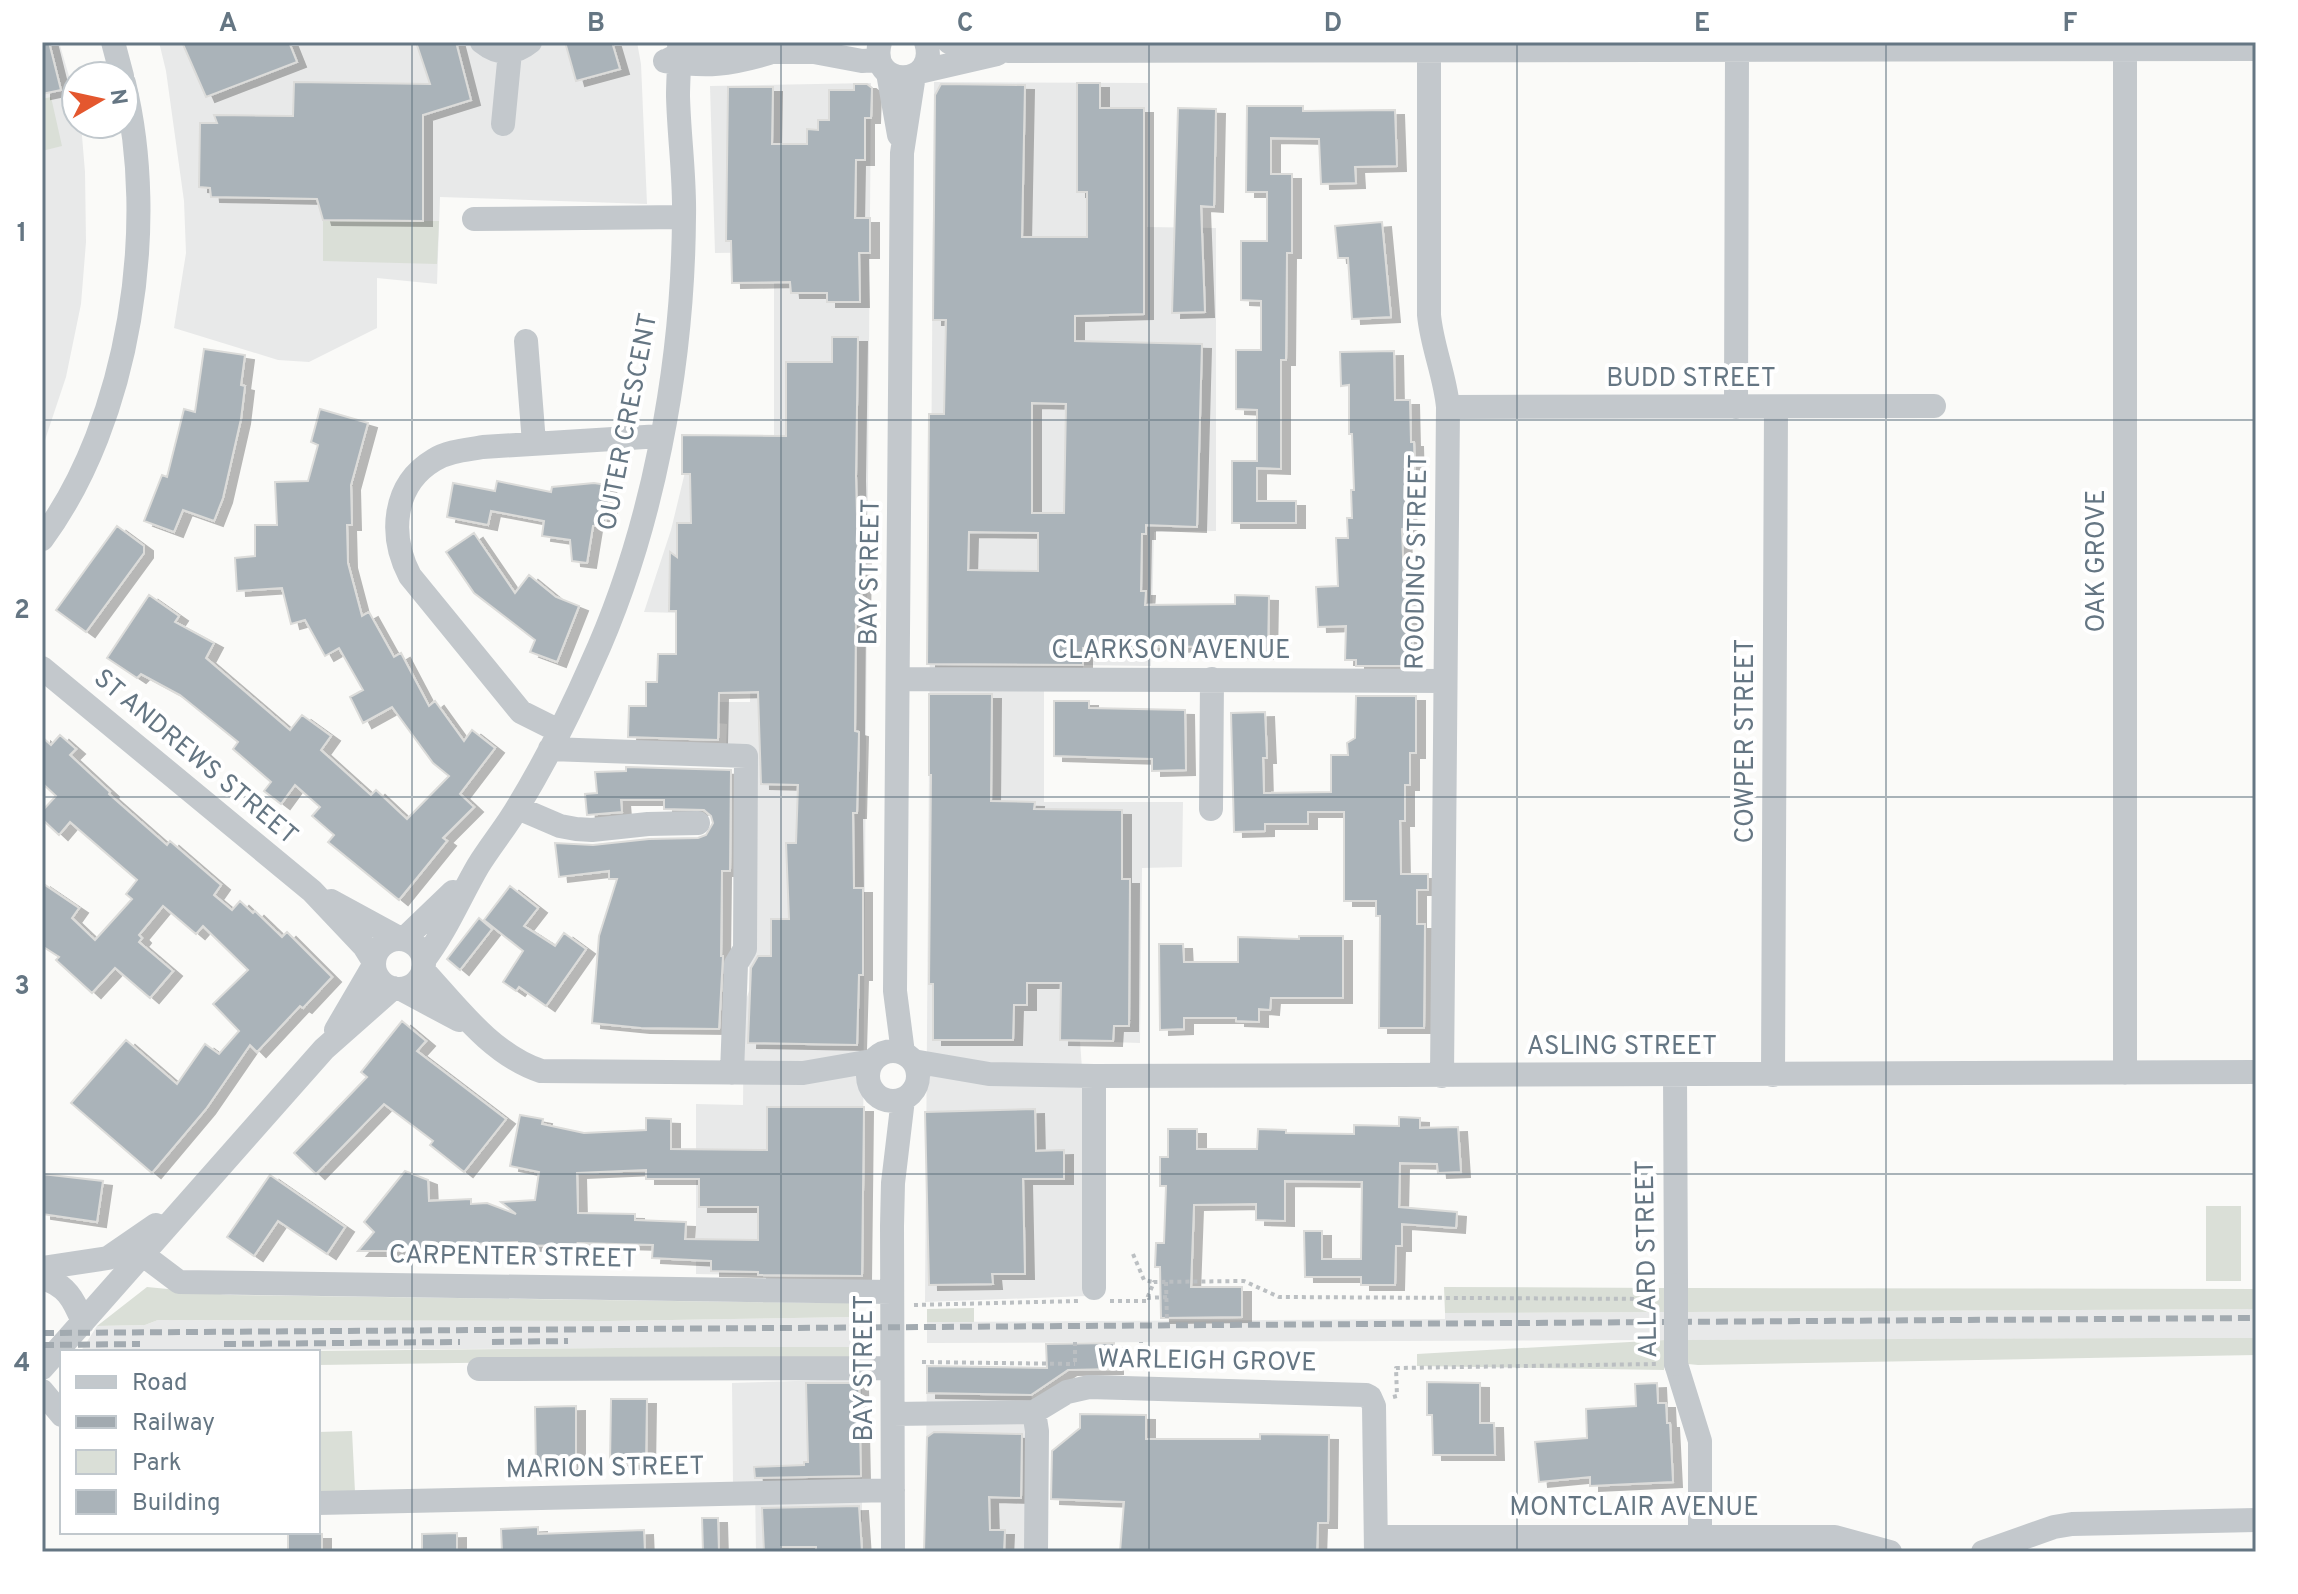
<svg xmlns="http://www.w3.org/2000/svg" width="2298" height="1594" viewBox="0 0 2298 1594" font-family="Overpass,sans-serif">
	<defs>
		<filter id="shadow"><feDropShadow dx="9" dy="5" stdDeviation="0" flood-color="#0004"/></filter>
	</defs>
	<rect width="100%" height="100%" fill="#fafaf8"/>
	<path fill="#e8e9e9" d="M42 42H59L76 100V124H81L85 172 86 242 81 304 66 377 42 449Z
		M159 42H637L641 64 647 204 440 197 437 284 377 278V328L309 362 278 360 174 328 186 253 184 201 166 71Z
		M934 82 1148 83 1147 227 1216 228V531L1154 532 1151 666 1083 665 1082 690H1044V802H1183L1182 867 1142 868 1140 1043 1080 1041 1085 1110 1087 1296 925 1302Z
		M871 83 862 1277 696 1274V1104L743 1105 744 1006 749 991 750 751 726 749 727 724 716 723 717 702H750L752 615 644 612 671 530 693 439 774 436V252L715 253 710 86Z
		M2256 1309V1338L1687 1340V1312Z
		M1664 1312 1665 1340 927 1343V1322L1445 1319V1313Z
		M855 1317 856 1347 81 1351 97 1326 145 1325 158 1320 609 1321Z
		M927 1366 1063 1369 1062 1374 1031 1395 1042 1435 1041 1552H925Z
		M862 1379V1552H756L755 1485H733L732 1383Z"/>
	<path fill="#dadfd7" d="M51 97 62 146 42 151V99Z
		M323 221H439L437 264 323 261Z
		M2206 1206H2241V1281H2206Z
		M147 1287 230 1295 828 1303 843 1296H855V1317L609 1321 158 1320 145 1325 97 1326Z
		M1444 1287 1665 1288 1664 1312 1445 1313Z
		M1687 1288 2256 1289V1309L1687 1312Z
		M974 1308V1322H927V1309Z
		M2160 1338H2256V1355L1698 1365 1688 1364 1687 1340Z
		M1665 1340 1664 1370 1417 1366V1354Z
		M726 1347H856L855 1357 318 1365V1352H197Z
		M352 1431 355 1492 318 1493V1432Z"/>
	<path fill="#aab3b9" stroke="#dcdcda" stroke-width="2" fill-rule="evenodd" filter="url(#shadow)" d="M42 42H49L61 90 42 94Z
		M182 42H289L297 62 206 97Z
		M416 42H456L471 100 423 115V221L323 220 317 199 211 197 210 188 199 187 200 123H217L214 115 293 116 294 82 430 84Z
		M565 42H612L620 69 576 81Z
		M1077 83H1100V108H1144V314L1075 316V341L1202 344 1197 527 1146 525V534H1142L1141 591H1146L1145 605 1235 604V595L1269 596 1268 654 1234 653V646L1083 648V665L927 664 929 414H944L946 320H933L935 95 941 84 1025 85 1022 237H1087V192H1077ZM1032 403 1066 404 1064 513H1032ZM969 532 1038 533V571L968 570Z
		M854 84H867L872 88 871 118H865V160H856L855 218H870V253H859L860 302H827V293H791L790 282 732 283 731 241H726L728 87H773L772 144H807V129L818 130V120H829V90H854Z
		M1247 106H1303V111L1395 110 1397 166 1355 167 1356 183 1321 184 1319 139 1271 138V174H1292V253H1287L1286 360H1281V469L1257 468V501H1296V523H1232V461H1257V410L1236 409V350H1261V301L1241 300V241H1267V192H1246Z
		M1178 108 1216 109 1214 207 1201 206 1205 312 1172 313Z
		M1382 222 1391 317 1352 319 1348 258H1338L1335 226Z
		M832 337H858L856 476 858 556H862L861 617 856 616 855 731 859 732 857 813H853L854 888H863V975H859L857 1045 748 1043 751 968 758 956H771V919H789L786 843H796L798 785 761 784 758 692 719 693 718 740 628 737 629 706H646V682H657L658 654H676V611H669L670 552 677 557V523H691L690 474H682V435L786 436V362H832Z
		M204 349 245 355 241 385 245 386 241 419 223 498 214 521 183 510 174 532 144 521 162 475 167 477 184 409 195 412Z
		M1394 351 1395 400H1410L1411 442H1414L1415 478H1406L1408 528 1402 529 1404 583H1408L1411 634H1413L1412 666H1356V660H1345L1346 626 1318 627 1316 587 1338 586 1336 538H1348L1347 518H1352L1351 490H1354L1352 434H1349V385L1341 386 1340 352Z
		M320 409 368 423 351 485 352 525H347L348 563 362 616 369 612 394 657 401 653 429 706 435 701 464 741 472 730 495 748 460 794 474 807 443 838 447 841 399 900 328 842 334 835 312 816 320 807 295 785 281 804 264 791 271 782 233 749 238 742 180 695 141 674 137 678 107 658 149 595 179 616 175 622 214 643 206 658 290 730 302 715 331 736 321 750 371 795 376 790 407 819 449 776 433 763 392 707 363 723 350 697 363 690 339 648 325 656 305 620 291 624 282 588 237 591 235 558 255 556V525H277L275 482 308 481 318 445 311 442Z
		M497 481 551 492 552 487 594 483 607 485 609 502 605 525 593 526 587 563 572 561 570 540 542 536 544 521 491 511 488 525 447 517 453 483 495 491Z
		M117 526 144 546V553L86 632 56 610Z
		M474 533 515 593 529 575 556 597 579 606 557 662 530 652 535 640 474 593 446 552Z
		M929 694H992L991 801 1035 802 1034 809 1122 810V879H1130L1129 1026H1114L1113 1041 1060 1040 1061 983H1027V1005H1014L1013 1040H933V984H929L931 775H929Z
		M1356 696H1416V753H1410V785H1405V821H1400L1401 874H1428V890H1417V924H1425L1424 1028H1379L1380 916H1376V901H1344V812H1308V824H1265V831L1234 832 1231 713 1265 712 1267 758H1263L1264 793 1331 792V755H1348L1347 743 1355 738Z
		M1054 701H1089V708L1185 710 1186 770 1152 771V759L1054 756Z
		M60 735 76 749 70 755 110 792 109 794 167 845 170 841 221 885 214 895 232 910 240 901 253 913 255 911 282 937 287 932 332 977 303 1008 300 1006 257 1052 250 1045 206 1109 152 1173 71 1103 126 1040 177 1084 205 1044 219 1054 239 1031 213 1004 248 970 203 926 196 934 163 906 139 935 142 938 139 942 173 971 150 998 115 968 92 993 56 960 59 957 42 946V883L79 908 72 918 95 940 132 899 126 894 137 880 70 822 59 835 42 819V811L56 796 42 783V737L51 745Z
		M626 767 731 770 730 871H722L721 956H723L719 1029 641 1028 592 1023 599 936 617 879H609V871L559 877 555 843 593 845 649 839 698 838 706 835 713 823 711 816 704 810 664 809V800H621L622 812 587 815 585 794 597 793 595 772 626 771Z
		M510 886 538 908 524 926 555 946 564 933 586 949 546 1006 519 987 516 991 503 982 523 951 484 920Z
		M479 918 492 929 460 970 447 959Z
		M1299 936H1343V998H1271L1270 1010 1259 1009V1022L1236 1021V1018H1184V1029L1160 1030 1159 944H1183L1184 962H1238V937L1299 939Z
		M402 1021 426 1041 417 1051 506 1119 464 1172 430 1145 433 1141 384 1104 316 1174 294 1153 367 1077 361 1072Z
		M767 1107H864L862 1276 758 1275V1272L711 1271V1261L652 1258 653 1245 578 1243 579 1245 517 1246V1242L429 1246V1251H358L374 1232 364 1222 405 1171 428 1180 429 1201 471 1199V1204L487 1203 516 1214 501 1202 535 1200 539 1172 510 1166 520 1115 543 1119 542 1124 584 1133 646 1130V1118L671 1119V1149L767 1150ZM646 1170V1179H699V1207H758V1240L685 1239 686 1222 635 1220V1214L578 1213 577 1173Z
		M1035 1109 1036 1151 1064 1150V1179H1023L1025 1274H992L993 1284 929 1285 925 1112Z
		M1399 1117 1420 1118V1128L1458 1127 1461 1172 1438 1173 1437 1164 1400 1163 1399 1207 1457 1212 1456 1228 1402 1224V1246H1396L1395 1285H1361V1277H1305L1304 1231H1322V1259H1361L1362 1182 1285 1181V1221L1256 1220V1204L1194 1205 1191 1287H1242V1317L1161 1318 1160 1267H1155L1156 1243H1164L1166 1186H1160V1157H1168V1129H1197V1149H1257L1258 1129 1286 1130V1133L1354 1134V1125L1399 1126Z
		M42 1174 103 1181 97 1222 42 1214Z
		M270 1175 345 1227 327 1254 278 1221 254 1256 227 1237Z
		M1114 1343V1369L1068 1370 1031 1395 927 1393V1366L1047 1368 1046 1344Z
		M1427 1382 1480 1383V1423H1494L1495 1455H1433L1432 1415H1427Z
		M806 1383H859L861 1476 755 1478 754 1467 804 1465V1462H808Z
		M1657 1383 1658 1403H1666L1667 1423H1670L1673 1482 1590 1486V1477L1539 1482 1535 1442 1587 1438 1586 1409 1636 1406 1635 1384Z
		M611 1399H647L646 1464H610Z
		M576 1406V1468H536L535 1407Z
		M1080 1414 1146 1415V1439H1260V1434L1329 1435 1328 1523H1318L1317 1552H1120L1124 1502 1051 1499 1052 1451 1080 1428Z
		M934 1432 1022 1434 1021 1498 989 1497 990 1530H1005L1004 1552H924L927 1437Z
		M859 1506 862 1552H816V1547H781V1552H764L762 1508Z
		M702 1518H718L719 1552H703Z
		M538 1527V1534L644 1530 645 1552H502L501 1529Z
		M457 1533V1552H422V1534Z
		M288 1534H322V1552H288Z"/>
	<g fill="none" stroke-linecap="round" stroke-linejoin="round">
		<path stroke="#bbbfc2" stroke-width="4" stroke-dasharray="4 4" stroke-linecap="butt" d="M1133 1254 1144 1280 1153 1282
			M1166 1282 1167 1321
			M1147 1298 1167 1297
			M1110 1301H1146L1154 1282 1244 1281 1279 1297 1654 1299
			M914 1305 1078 1301
			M1075 1342V1366
			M922 1362 1075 1364
			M1141 1367V1342
			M1393 1397 1397 1396 1396 1368 1656 1364"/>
		<path stroke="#c3c8cc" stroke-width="24" d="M113 42 122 76
			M482 42C498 55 514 55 530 42
			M880 42C867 90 940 88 926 42
			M949 42 1008 51 2256 49
			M1429 52V315C1432 347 1445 375 1448 407L1442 1076
			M668 60 700 44 714 43 739 44 771 52H814L862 61 879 60
			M665 61C708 67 728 65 769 53
			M919 72 997 54
			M888 73 899 135
			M503 124 510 52
			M474 219 684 217
			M526 341 534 443
			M1448 407 1934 406
			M1736 407 1737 51
			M42 539C130 420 159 225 124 83
			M42 668 312 891 364 946 374 962
			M898 679 1445 681
			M559 731 521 712 410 576C389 536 392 485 434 460 449 451 467 450 483 447L661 436
			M550 749 746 756 745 949 736 964 732 1073
			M518 808 560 826 576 829 592 830 648 824 698 823
			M1211 809 1212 679
			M331 901 399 938
			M374 964a25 25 0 1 1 50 0a25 25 0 1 1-50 0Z
			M404 939 453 892
			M424 960C446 931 460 897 478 866 491 845 507 826 519 805 546 760 570 713 591 665 653 530 683 366 684 217 685 177 679 137 678 96 678 78 680 60 679 42
			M423 970C457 1007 492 1055 541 1071L803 1073 872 1061
			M401 989 459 1020
			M336 1030 374 965
			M868 1076a25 25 0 1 1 50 0a25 25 0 1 1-50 0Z
			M903 1053 895 991 902 153 914 75
			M913 1061 989 1074 1094 1076 2256 1072
			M2125 1073V50
			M1675 1075 1676 1285
			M1773 1075 1776 408
			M1094 1076V1288
			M142 1254 179 1282 892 1292
			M42 1268 108 1258 156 1225
			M42 1278C66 1284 74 1300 83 1322
			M1676 1364 1700 1441V1535
			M42 1368 324 1049 393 988
			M479 1369 892 1368
			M42 1391 62 1415
			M1034 1412 1037 1431 1036 1552
			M893 1414 1034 1412 1067 1392 1089 1387 1366 1395 1370 1397 1374 1406 1376 1552
			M318 1503 893 1490
			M1376 1537H1835L1890 1552
			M893 1552 892 1226 893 1183 903 1099
			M1983 1552 2054 1527 2072 1524 2256 1520"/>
		<path stroke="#a2aab0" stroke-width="6" stroke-dasharray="12 6" stroke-linecap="butt" d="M42 1333 2256 1318
			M492 1342 568 1341
			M224 1344 460 1342
			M42 1345 140 1344"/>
		<path stroke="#c3c8cc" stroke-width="24" d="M1676 1285V1364"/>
	</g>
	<path fill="none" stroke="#657683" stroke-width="2" stroke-opacity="0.55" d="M412 42V1552M781 42V1552M1149 42V1552M1517 42V1552M1886 42V1552M42 420H2256M42 797H2256M42 1174H2256"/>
	<g text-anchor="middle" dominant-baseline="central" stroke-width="8" stroke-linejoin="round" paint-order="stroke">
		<g font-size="26" fill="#657683" stroke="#fff">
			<text x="1691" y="379">BUDD STREET</text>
			<text transform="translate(629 422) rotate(-79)">OUTER CRESCENT</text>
			<text transform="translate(2097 561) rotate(-90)">OAK GROVE</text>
			<text transform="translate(1418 562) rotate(-89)">ROODING STREET</text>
			<text transform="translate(871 572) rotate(-89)">BAY STREET</text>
			<text x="1171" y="651">CLARKSON AVENUE</text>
			<text transform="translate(1746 741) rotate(-90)">COWPER STREET</text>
			<text transform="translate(195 758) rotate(40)">ST ANDREWS STREET</text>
			<text x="1622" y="1047">ASLING STREET</text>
			<text transform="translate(513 1258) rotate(1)">CARPENTER STREET</text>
			<text transform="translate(1648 1259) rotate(-91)">ALLARD STREET</text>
			<text transform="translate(1207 1362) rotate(1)">WARLEIGH GROVE</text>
			<text transform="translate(865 1368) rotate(-90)">BAY STREET</text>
			<text transform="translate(605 1469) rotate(-1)">MARION STREET</text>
			<text x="1634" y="1508">MONTCLAIR AVENUE</text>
		</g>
	</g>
	<rect width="2298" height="1594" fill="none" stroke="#ffffff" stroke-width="88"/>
	<rect x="60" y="1350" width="260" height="184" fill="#ffffff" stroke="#c1c8cd" stroke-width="2"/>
	<rect x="76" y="1376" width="40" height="12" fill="#c3c8cc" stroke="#c1c8cd" stroke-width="2"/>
	<text x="132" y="1390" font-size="24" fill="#657683">Road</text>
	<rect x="76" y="1416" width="40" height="12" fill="#a2aab0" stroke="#c1c8cd" stroke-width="2"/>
	<text x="132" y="1430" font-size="24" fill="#657683">Railway</text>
	<rect x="76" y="1450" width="40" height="24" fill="#dadfd7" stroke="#c1c8cd" stroke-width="2"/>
	<text x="132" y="1470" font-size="24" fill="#657683">Park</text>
	<rect x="76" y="1490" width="40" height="24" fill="#aab3b9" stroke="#c1c8cd" stroke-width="2"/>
	<text x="132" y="1510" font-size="24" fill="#657683">Building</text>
	<g transform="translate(100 100) rotate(81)"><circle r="38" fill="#ffffff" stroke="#c1c8cd" stroke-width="2"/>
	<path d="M0-6L14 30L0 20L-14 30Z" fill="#e4572e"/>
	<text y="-12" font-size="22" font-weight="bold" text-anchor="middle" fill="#657683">N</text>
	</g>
	<rect x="44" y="44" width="2210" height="1506" fill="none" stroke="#657683" stroke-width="3"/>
	<g font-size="26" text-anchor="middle" font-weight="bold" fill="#657683">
		<text x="228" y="31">A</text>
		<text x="596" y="31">B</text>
		<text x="965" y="31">C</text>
		<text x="1333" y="31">D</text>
		<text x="1702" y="31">E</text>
		<text x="2070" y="31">F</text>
		<text x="22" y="241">1</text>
		<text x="22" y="618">2</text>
		<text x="22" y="994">3</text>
		<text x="22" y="1371">4</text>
	</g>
</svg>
